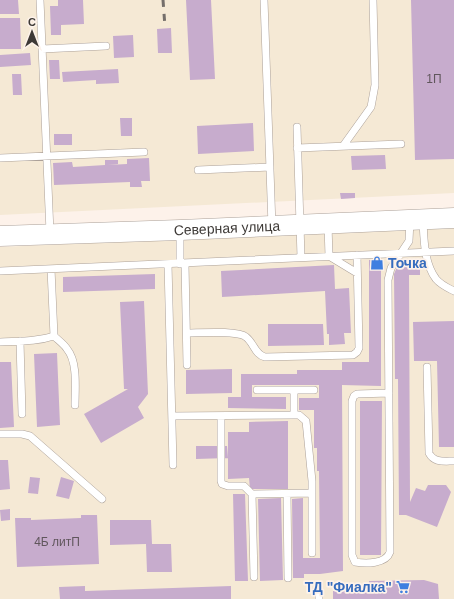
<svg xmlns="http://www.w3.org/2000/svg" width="454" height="599" viewBox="0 0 454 599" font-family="Arial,sans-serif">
	<rect width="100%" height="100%" fill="#fdf2ea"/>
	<path fill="#f5e9d5" d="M0 0H454V193L0 215Z
		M454 227V599H0V247Z"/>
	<path fill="#c7accd" d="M0 0H18L19 14H0Z
		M58 0H83L84 24 61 25V35H51L50 6H58Z
		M186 0H211L215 79 190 80Z
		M411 0H454V159L415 160Z
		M0 18H20L21 49H0Z
		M171 28 172 53H158L157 29Z
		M133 35 134 57 114 58 113 36Z
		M30 53 31 65 0 67V55Z
		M49 60H59L60 79H50Z
		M118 69 119 83 96 84V80L63 82 62 72Z
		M12 74H21L22 95H13Z
		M120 118H132V136H121Z
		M253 123 254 151 198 154 197 126Z
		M54 134H72V145H54Z
		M385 155 386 169 352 170 351 156Z
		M149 158 150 181H141L142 187H130V182L54 185 53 163 72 162 73 167 105 165V160H118V164L108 165 127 164V159Z
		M340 193H355V198L341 199Z
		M369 260H381V386L342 385 343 571 320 574H304V578H293L292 499 303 498V558H320L319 471H317V448H314V410H299V398H319V385H252V397H286V409L228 408V397H241V374H297V370H342V362H369Z
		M400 260H409V263H420V275H409L410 502 416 488 425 491 428 485H446L451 492 437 527 406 515H399L398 379H395L394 274Z
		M334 265 335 289 349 288 351 333H344L345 344 329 345V334H327L325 291 222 297 221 271Z
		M155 274V289L63 292V277Z
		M144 301 148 394 138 407 144 418 101 443 84 414 128 389H124L120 302Z
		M454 321V447H439L437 361H414L413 322Z
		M268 324H323L324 345 268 346Z
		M57 353 60 425 37 427 34 354Z
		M0 362H11L14 427 0 428Z
		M232 369V393L186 394V370Z
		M360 401H382L381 555H360Z
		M288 421V489H250L249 478 228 479V432H249V422Z
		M196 446H227L228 458 196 459Z
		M0 460H8L10 489 0 490Z
		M30 477 40 478 38 494 28 493Z
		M61 477 74 481 69 499 56 496Z
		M233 494H245L248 581H235Z
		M281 498 283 580 260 581 258 499Z
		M10 509V520L1 521 0 510Z
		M81 515H97L99 564 17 567 15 518H31V520L81 518Z
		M110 520H151L152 544H171L172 572H147L146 544 110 545Z
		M424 580 438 584 439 599H333V591L369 590V581Z
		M85 586V591L231 586V599H60L59 587Z"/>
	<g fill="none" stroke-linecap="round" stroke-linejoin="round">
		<g stroke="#aca199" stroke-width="8">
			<path id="service" d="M40 0 50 232
				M264 0 272 226
				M42 49 106 46
				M297 127 301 257
				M343 146 371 107 375 85 373 0
				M297 148 401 144
				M0 158 144 152
				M198 170 270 167
				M423 221C424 240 424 263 436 279 441 285 448 288 454 291
				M328 225 329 256 357 273
				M180 232V264
				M168 264 173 465
				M185 264 187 365
				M51 269 54 336C58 340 64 344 67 349 78 362 75 389 75 405
				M0 271 454 251
				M187 333C199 333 238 330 246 337 254 343 255 355 265 357L353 355 357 352 359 348 357 255
				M20 341 22 414
				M0 342C18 341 36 342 54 336
				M427 367 429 453C434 463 444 461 454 461
				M257 390H314
				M294 390V415
				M389 393 357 394 354 396 352 401V555L355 562C366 564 386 564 390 552L388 280 391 268 409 241 410 220
				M172 416 294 415H299L306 421 312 481V553
				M221 416V481L222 484 228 486H244L252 494 254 577
				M0 434H22L30 436 102 499
				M252 494 312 493
				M287 494 288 578
				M319 585V599"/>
		</g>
		<g stroke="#aca199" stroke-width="21">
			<g id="secondary">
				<path id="s1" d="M0 236 180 230 454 218"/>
			</g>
		</g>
		<use href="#service" stroke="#fff" stroke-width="7"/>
		<use href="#secondary" stroke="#fff" stroke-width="20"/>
		<path stroke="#756f6b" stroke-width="3" stroke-dasharray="7 7" stroke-linecap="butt" d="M163 0 165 27"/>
	</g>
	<defs>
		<g id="shop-bare" transform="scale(1.08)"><path d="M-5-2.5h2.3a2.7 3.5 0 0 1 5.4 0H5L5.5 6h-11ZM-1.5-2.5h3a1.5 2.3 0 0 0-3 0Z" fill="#3f7fe0" stroke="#fdf2ea" stroke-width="2.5" paint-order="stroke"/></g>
		<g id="supermarket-bare" transform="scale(1.08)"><path d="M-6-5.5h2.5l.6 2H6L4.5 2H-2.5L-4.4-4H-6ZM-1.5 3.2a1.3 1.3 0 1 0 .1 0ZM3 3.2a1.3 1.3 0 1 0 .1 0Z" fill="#3f7fe0" stroke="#fdf2ea" stroke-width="2.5" paint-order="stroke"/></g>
	</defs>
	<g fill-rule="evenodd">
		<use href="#shop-bare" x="377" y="263"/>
		<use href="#supermarket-bare" x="403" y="587"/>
	</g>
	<g text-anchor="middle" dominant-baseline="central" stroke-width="3.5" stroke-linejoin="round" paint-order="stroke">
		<g font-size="12" fill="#60565c">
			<text x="434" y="79">1П</text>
			<text x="57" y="542">4Б литП</text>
		</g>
		<g font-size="14" fill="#3d3936" stroke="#fdf2ea">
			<text stroke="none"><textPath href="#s1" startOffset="227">Северная улица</textPath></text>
		</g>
		<g font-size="14" font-weight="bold" fill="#366cbe" stroke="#fdf2ea" text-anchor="start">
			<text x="388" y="263">Точка</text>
			<text x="392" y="587" text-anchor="end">ТД "Фиалка"</text>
		</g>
	</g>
	<g transform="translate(32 32)" stroke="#fdf2ea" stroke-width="3" paint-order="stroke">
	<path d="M0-3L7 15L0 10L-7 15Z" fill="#3d3936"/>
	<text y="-6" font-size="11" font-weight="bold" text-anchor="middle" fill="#3d3936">С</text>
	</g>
</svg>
